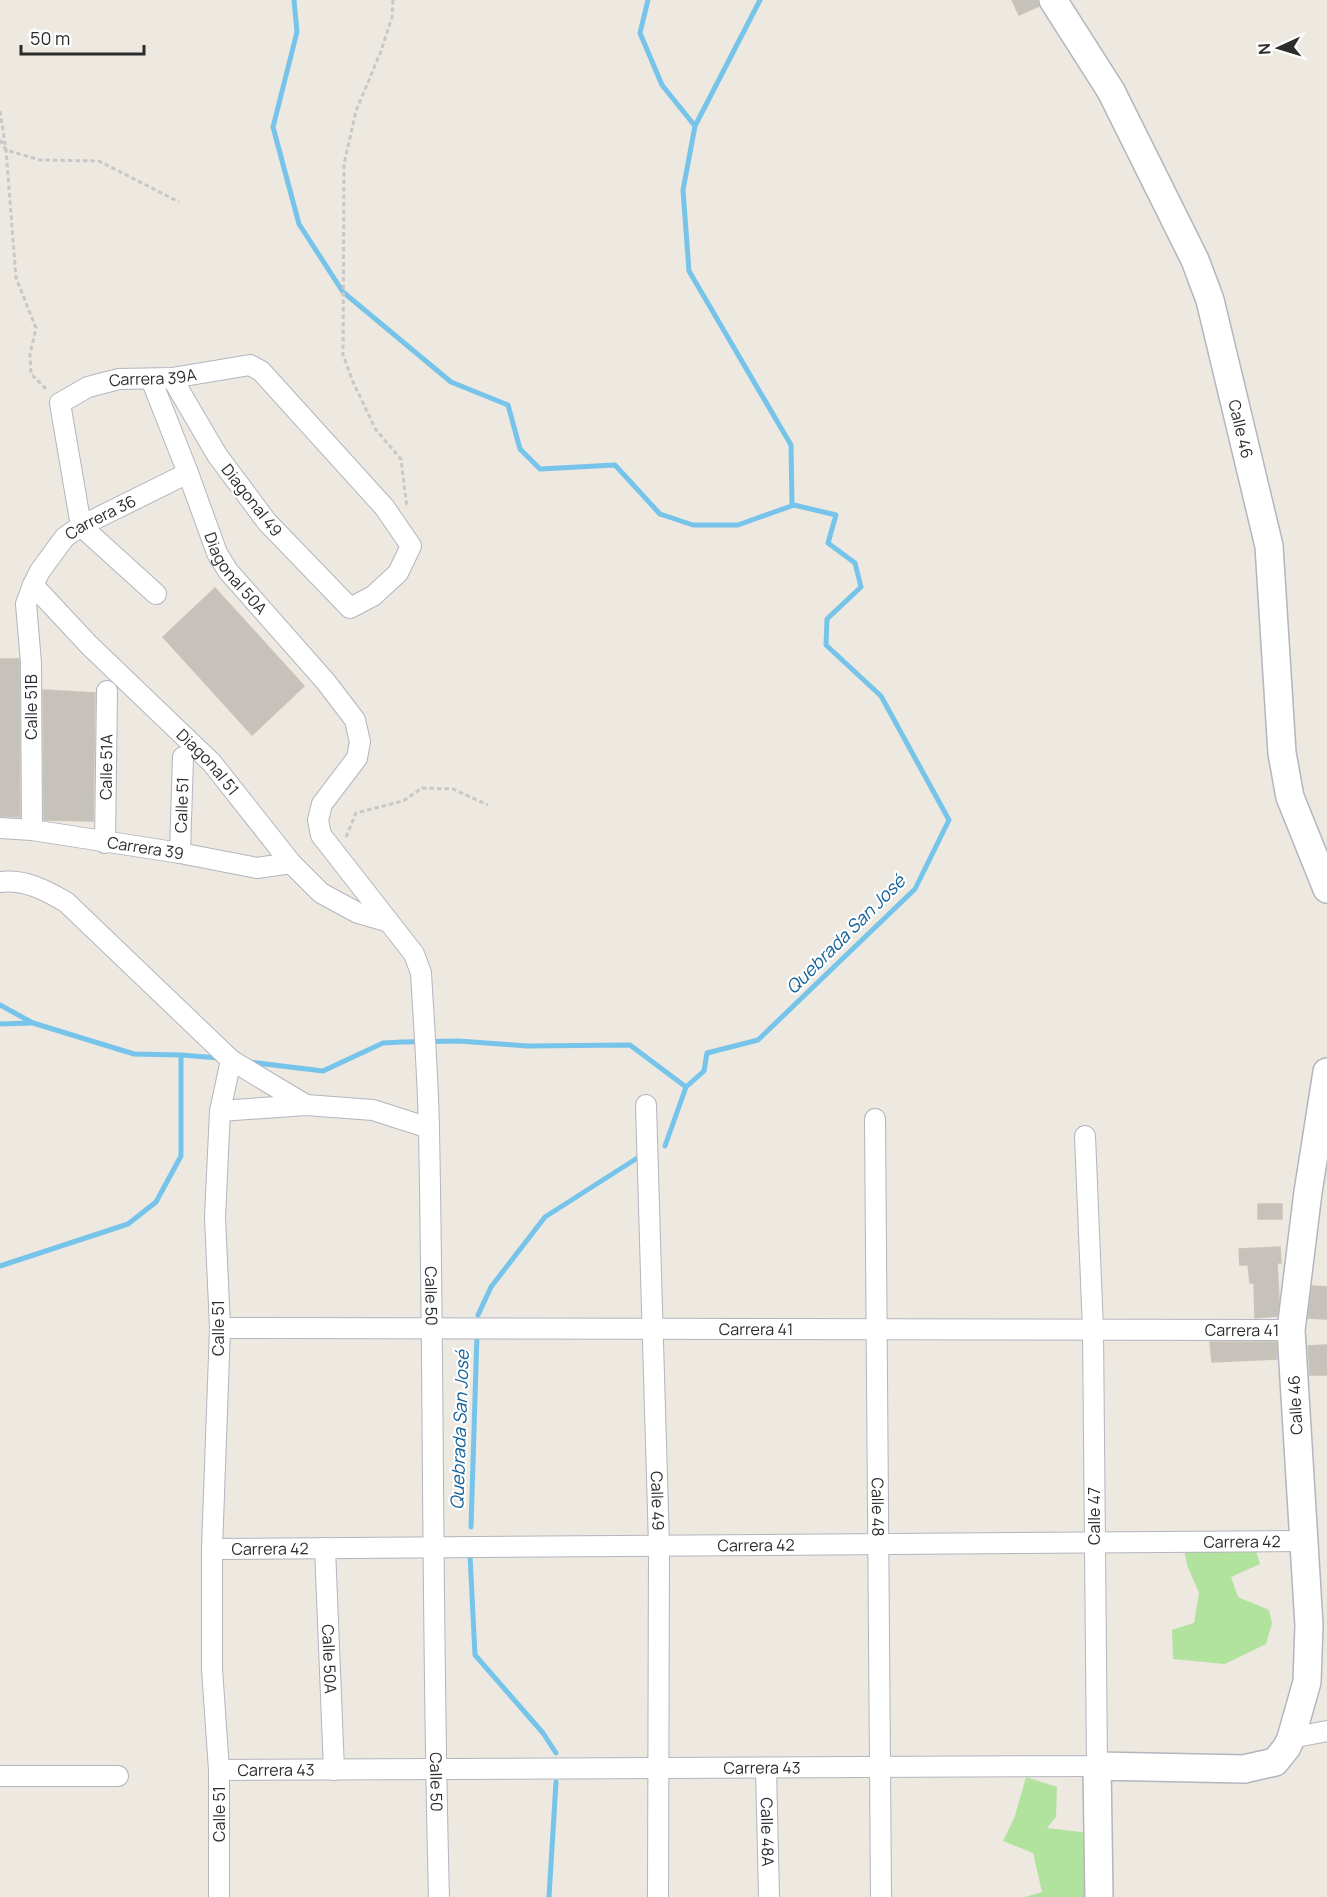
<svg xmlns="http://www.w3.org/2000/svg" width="1327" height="1897" viewBox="0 0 1327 1897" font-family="Manrope,sans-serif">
	<rect width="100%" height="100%" fill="#ede8e0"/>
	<path fill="#b1e29e" d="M1182 1538 1253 1541 1260 1564 1231 1577 1238 1597 1269 1610 1272 1623 1266 1644 1225 1664 1173 1659 1172 1630 1194 1623 1199 1593 1187 1565Z
		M1026 1777 1057 1787 1056 1817 1047 1828 1090 1833 1107 1897H1025L1042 1892 1033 1853 1003 1841 1015 1816Z"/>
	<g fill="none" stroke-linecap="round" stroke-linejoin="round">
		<path stroke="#77c4eb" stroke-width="5" d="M294 0 297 32 273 127 299 224 343 292 451 382 508 405 520 449 540 469 615 465 660 514 693 525H738L794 505 836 515 828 543 855 563 861 587 827 619 826 645 881 696 949 820 915 889 758 1040 707 1053 704 1071 686 1087 665 1146
			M648 0 640 33 662 85 695 126
			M760 0 695 126 683 190 689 271 791 445 792 505
			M0 1005 33 1023 134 1054 181 1055 219 1058
			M0 1024 31 1023
			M249 1062 323 1071 383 1043 402 1042 459 1041 527 1046 630 1045 686 1087
			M0 1266 128 1224 156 1202 181 1156V1055
			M478 1315 491 1287 545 1217 642 1155
			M471 1527 477 1334
			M470 1555 475 1655 543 1733 556 1753
			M549 1897 556 1782"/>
	</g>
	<path fill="#c6c2bb" stroke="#c9c4b9" stroke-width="1.5" d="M1012 0H1037L1039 6 1019 15Z
		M215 588 304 686 252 735 163 637Z
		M0 659H19L20 817 0 816Z
		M43 690 95 693 93 821 44 820Z
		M1258 1204H1282V1219H1258Z
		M1280 1247 1281 1263H1277L1279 1299 1277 1316 1255 1318 1254 1283H1250L1248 1265H1240L1239 1249Z
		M1312 1286 1327 1287V1319L1308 1318Z
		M1210 1342H1276L1277 1359 1212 1362Z
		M1327 1345V1375H1310L1308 1346Z"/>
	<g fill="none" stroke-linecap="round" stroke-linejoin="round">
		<g stroke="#b3b5bf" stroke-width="22">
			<g id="street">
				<path id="s1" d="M151 379 188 473 217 553 228 571 326 682 355 720 360 742 357 758 322 804 318 820 321 835 414 954 421 973C424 1025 428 1078 429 1130 434 1386 432 1642 439 1897"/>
				<path id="s2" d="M33 585 89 645 212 763 291 863 321 893 358 913 389 922"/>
				<path id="s3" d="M156 594 81 526 60 403 88 387 119 379 172 378 250 365 261 371 385 508 411 546 398 573 373 596 350 608 267 522 217 455 172 378"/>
				<path id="s4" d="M0 828 32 830 180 853 257 868 291 863"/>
				<path id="s5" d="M32 830 31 663 26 604 33 585 40 571 65 537 81 526 188 473"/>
				<path id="s6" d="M105 843 107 691"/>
				<path id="s7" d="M180 853 183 757"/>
				<path d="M0 882C25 879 45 890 66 902L231 1060 306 1105"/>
				<path id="s8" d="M646 1105 659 1545 658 1897"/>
				<path d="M220 1111 306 1105 373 1110 429 1128"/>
				<path id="s9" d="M875 1119 881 1897"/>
				<path id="s10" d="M220 1328 1291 1330"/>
				<path id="s11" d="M325 1548 334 1770"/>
				<path id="s12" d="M212 1549 1303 1541"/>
				<path d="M1291 1738 1327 1731"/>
				<path id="s13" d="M766 1768 769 1897"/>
				<path id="s14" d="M219 1770 1097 1766 1093 1329 1085 1136"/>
				<path d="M0 1776H118"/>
				<path d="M219 1897V1770L212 1669V1549L220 1328 215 1217 220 1111 231 1060"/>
			</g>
		</g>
		<g stroke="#b3b5bf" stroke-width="30">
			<g id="secondary">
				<path id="s15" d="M1053 0 1111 91 1195 260 1210 300 1269 546 1282 753 1290 797 1327 889"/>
				<path d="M1099 1897 1097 1766 1244 1769 1275 1762 1287 1747 1291 1738 1307 1682 1309 1625 1291 1330 1308 1192 1327 1072"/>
			</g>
		</g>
		<path stroke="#c8c8c8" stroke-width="3" stroke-dasharray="4.5 3" stroke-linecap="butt" d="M393 0 392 17 381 51 356 111 344 164 343 355 353 382 376 430 401 459 407 508
			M0 111 6 150 16 278 36 328 30 354 31 374 48 391
			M0 140 6 150 40 160 99 161 179 202
			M346 837 356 813 403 801 422 788 453 789 488 805"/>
		<use href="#street" stroke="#fff" stroke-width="20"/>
		<use href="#secondary" stroke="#fff" stroke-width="27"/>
	</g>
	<g text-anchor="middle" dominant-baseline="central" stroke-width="4.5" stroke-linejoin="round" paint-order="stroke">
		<g font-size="16" fill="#2c2c2c" stroke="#fff">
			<text stroke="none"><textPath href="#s3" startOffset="324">Carrera 39A</textPath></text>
			<text stroke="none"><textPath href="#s15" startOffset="472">Calle 46</textPath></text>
			<text transform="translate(252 500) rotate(52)">Diagonal 49</text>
			<text stroke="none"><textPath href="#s5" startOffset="345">Carrera 36</textPath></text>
			<text stroke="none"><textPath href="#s1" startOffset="213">Diagonal 50A</textPath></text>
			<text transform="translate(31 707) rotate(-90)">Calle 51B</text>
			<text stroke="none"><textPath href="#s2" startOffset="249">Diagonal 51</textPath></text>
			<text stroke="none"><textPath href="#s6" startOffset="76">Calle 51A</textPath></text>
			<text stroke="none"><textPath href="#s7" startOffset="48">Calle 51</textPath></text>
			<text stroke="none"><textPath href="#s4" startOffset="147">Carrera 39</textPath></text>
			<text stroke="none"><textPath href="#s1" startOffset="1026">Calle 50</textPath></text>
			<text transform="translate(218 1328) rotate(-90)">Calle 51</text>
			<text stroke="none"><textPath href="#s10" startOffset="536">Carrera 41</textPath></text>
			<text stroke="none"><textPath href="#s10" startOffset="1022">Carrera 41</textPath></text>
			<text transform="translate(1295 1405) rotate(-93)">Calle 46</text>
			<text stroke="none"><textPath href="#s8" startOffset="396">Calle 49</textPath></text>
			<text stroke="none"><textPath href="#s9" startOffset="388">Calle 48</textPath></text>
			<text transform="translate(1094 1516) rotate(-90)">Calle 47</text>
			<text stroke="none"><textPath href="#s12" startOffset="1030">Carrera 42</textPath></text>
			<text stroke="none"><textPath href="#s12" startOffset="544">Carrera 42</textPath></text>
			<text stroke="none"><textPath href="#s12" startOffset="58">Carrera 42</textPath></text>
			<text stroke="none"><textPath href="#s11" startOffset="111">Calle 50A</textPath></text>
			<text stroke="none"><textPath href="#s14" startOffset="543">Carrera 43</textPath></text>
			<text stroke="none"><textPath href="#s14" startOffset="57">Carrera 43</textPath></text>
			<text stroke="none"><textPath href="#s1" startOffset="1512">Calle 50</textPath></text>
			<text transform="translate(219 1814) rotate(-90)">Calle 51</text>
			<text stroke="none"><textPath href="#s13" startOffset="64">Calle 48A</textPath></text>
		</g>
		<g font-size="18" font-style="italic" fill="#13629a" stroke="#fff">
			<text transform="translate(845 934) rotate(-45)">Quebrada San José</text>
			<text transform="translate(459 1430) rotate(-88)">Quebrada San José</text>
		</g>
	</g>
	<g transform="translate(1279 48) rotate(266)" stroke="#ffffff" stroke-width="4.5" paint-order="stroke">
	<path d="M0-4.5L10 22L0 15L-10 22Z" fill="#2c2c2c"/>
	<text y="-9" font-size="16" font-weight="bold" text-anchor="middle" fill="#2c2c2c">N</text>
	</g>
	<path d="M21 45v9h123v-9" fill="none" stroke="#2c2c2c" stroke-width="3"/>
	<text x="30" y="45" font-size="18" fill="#2c2c2c" stroke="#ffffff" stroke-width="4.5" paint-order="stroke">50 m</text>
</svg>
